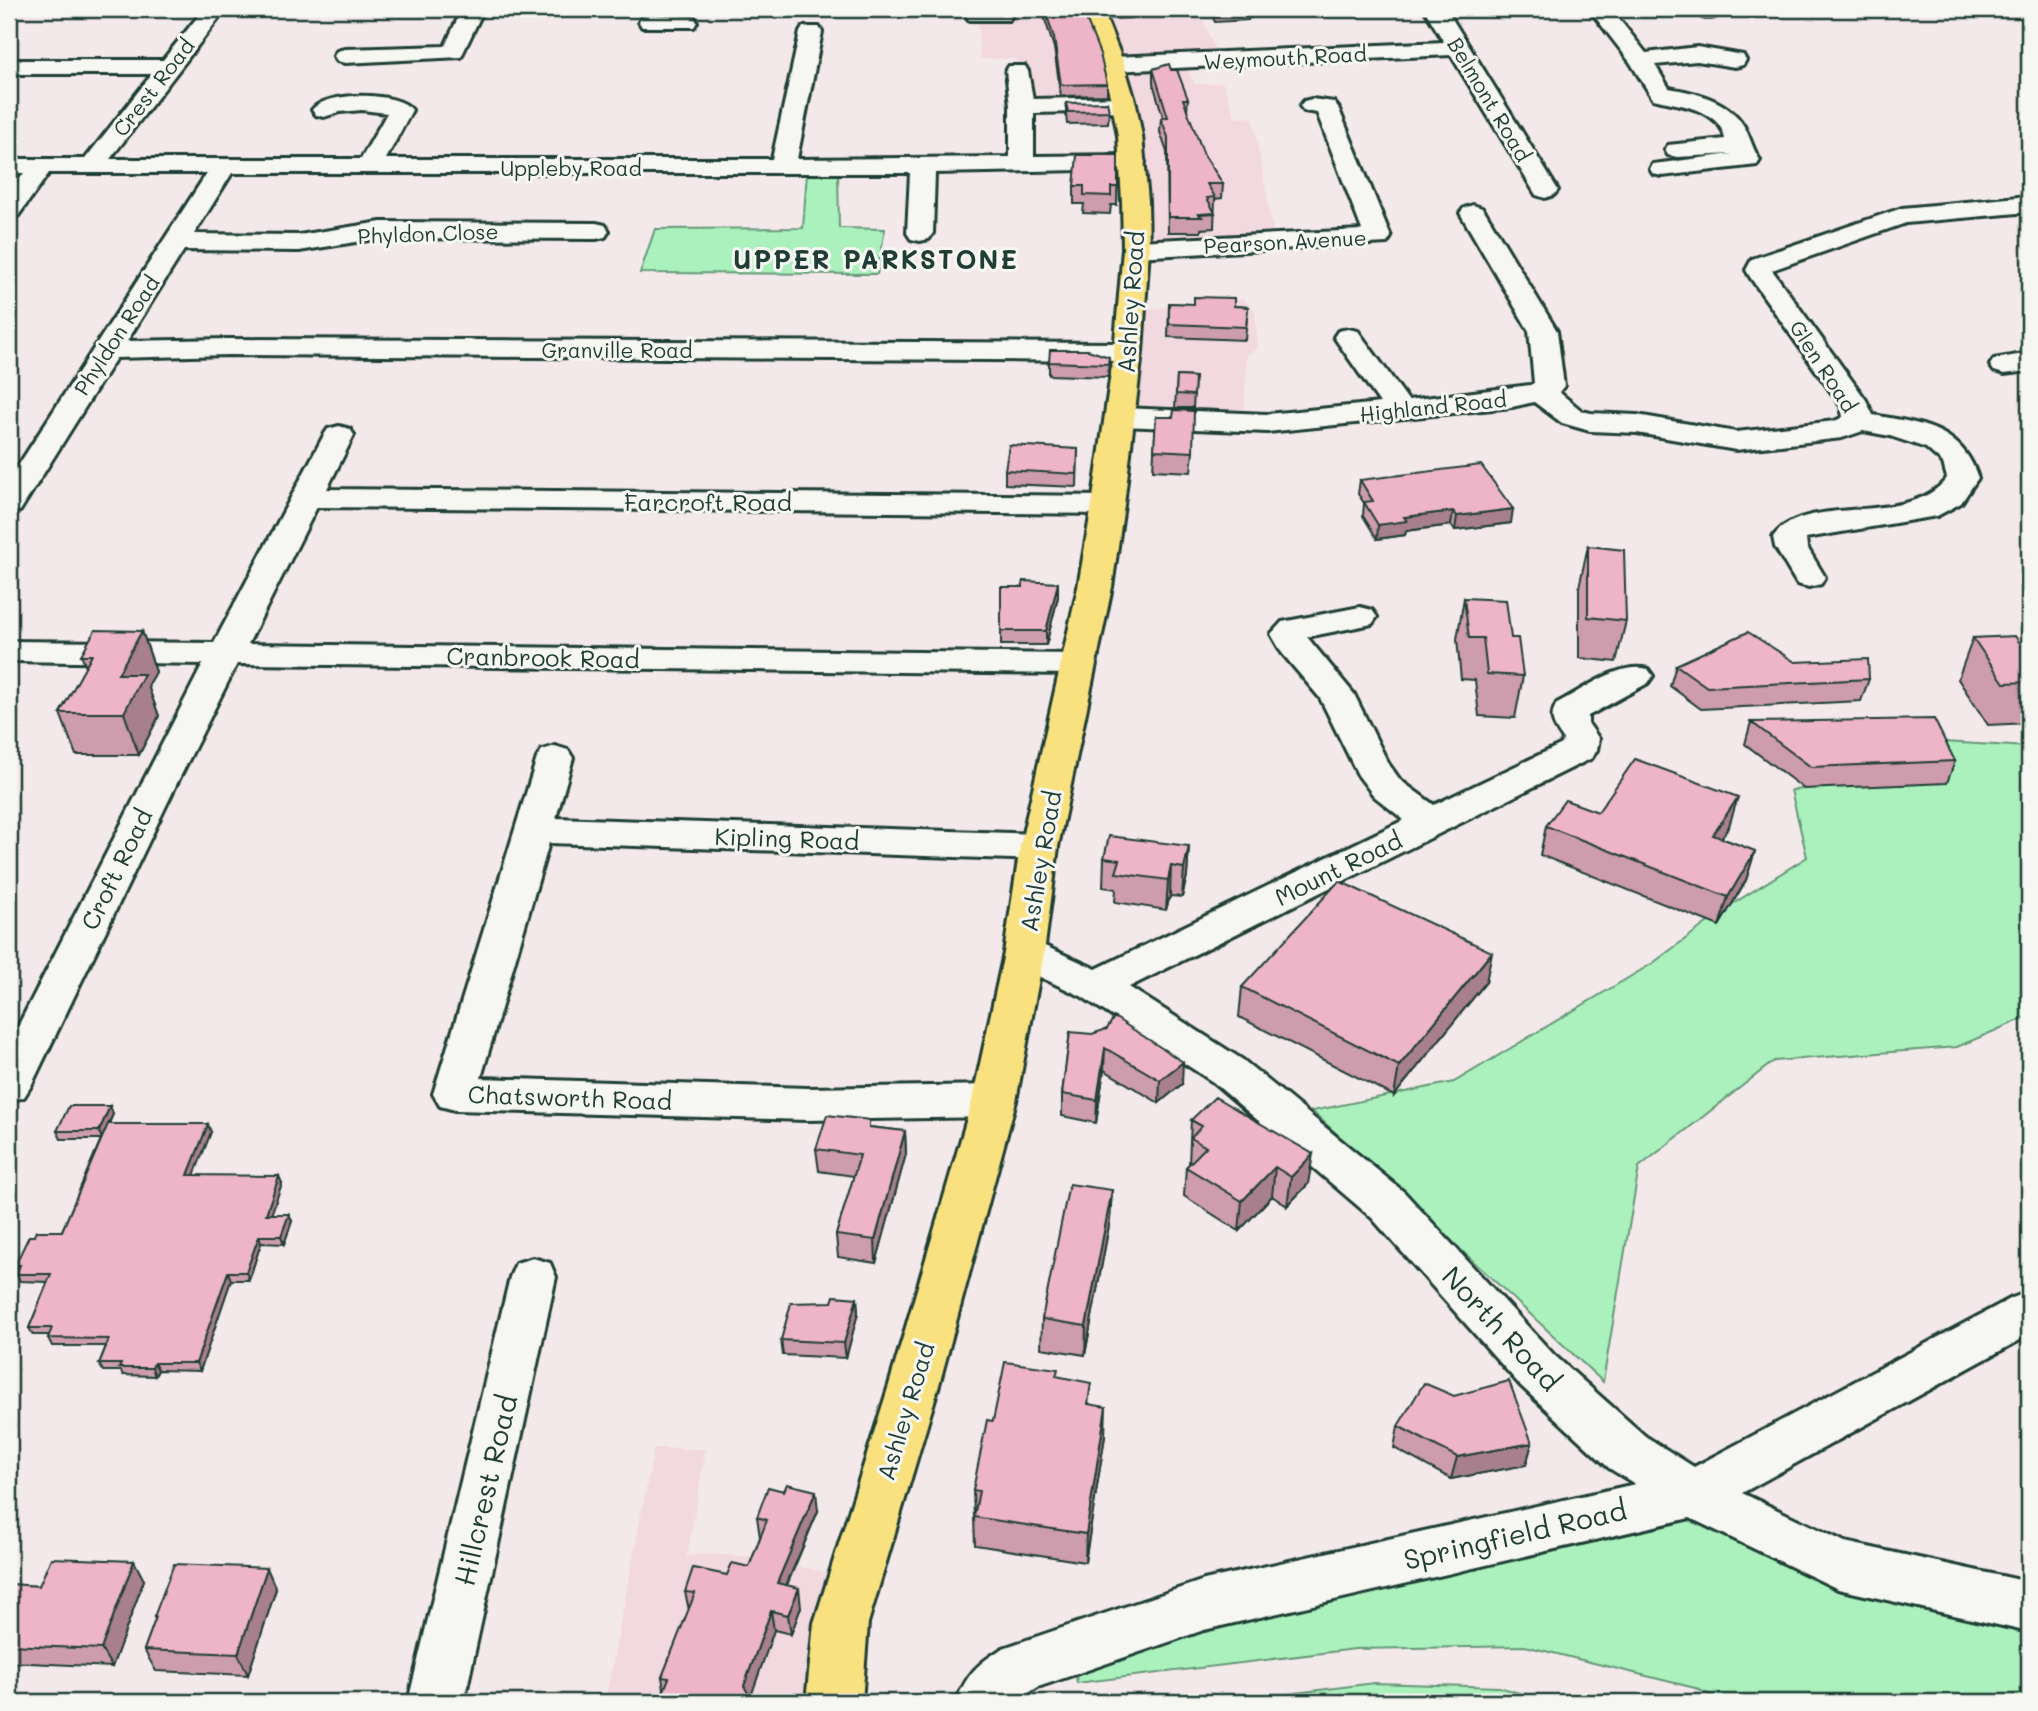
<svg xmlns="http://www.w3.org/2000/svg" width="2038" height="1711" viewBox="0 0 2038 1711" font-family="Mali,sans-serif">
	<rect width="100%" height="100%" fill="#f4e9ea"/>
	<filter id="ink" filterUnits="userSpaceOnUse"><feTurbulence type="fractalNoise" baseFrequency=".0143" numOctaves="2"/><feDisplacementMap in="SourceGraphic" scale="14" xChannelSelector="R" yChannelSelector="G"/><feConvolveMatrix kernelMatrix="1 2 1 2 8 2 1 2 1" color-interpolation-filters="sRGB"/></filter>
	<g filter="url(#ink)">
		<path fill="#f2d9e0" d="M977 9H1198L1220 60 1183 62 1195 84 1223 83 1236 118 1253 117 1275 241 1136 249 1124 104 1022 106 1016 59H980Z
			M1243 299 1255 310 1258 348 1247 355 1244 422 1122 417 1131 311Z
			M654 1448 706 1449 687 1556 702 1554 750 1556 853 1578 835 1678 834 1702H605Z"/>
		<path fill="#abf1bd" stroke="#659778" stroke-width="2" d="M838 170 839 228 885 229 877 274 640 273 655 229 803 228 807 172Z
			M1926 741 2029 747V1016L1957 1047 1774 1061 1639 1167 1603 1382 1312 1111 1454 1082 1653 963 1731 905 1807 857 1791 790 1804 789Z
			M1693 1494 1838 1565 2029 1607V1702H1725L1695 1688 1525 1646 1355 1649 1077 1683 1072 1649Z
			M1374 1683 1499 1687 1550 1702H1226Z"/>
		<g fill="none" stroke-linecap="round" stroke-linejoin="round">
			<g stroke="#1f3d34" stroke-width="6">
				<path id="minor" d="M204 9H226L110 159H361L387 113 362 110 340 112 324 117 316 115 312 110C325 91 399 91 412 110L386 159H772L800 32 803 27H819L822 32 797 159 1010 157V106L1006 71 1009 66H1025L1028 71 1033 99 1124 97 1132 99 1136 104 1132 109 1124 111 1034 113V156L1133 155 1142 157 1145 162 1142 167 1133 169 935 173 933 233 929 239 920 241 911 239 907 233 910 173H232L194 234 299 235 381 222 596 223 605 225 609 231 605 237 596 239 381 238 299 251 184 250 127 341 228 339 1128 343 1138 346 1142 352 1138 358 1128 361 228 355 116 358 20 511 9 513V480L207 173H49L18 216 9 219V194L24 173H9V159H85L152 74H9V60H163Z
					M462 9H484L461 57 345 63 337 61 334 56 337 51 345 49 445 46Z
					M976 9 1009 10 1012 15 1009 20H969L966 15 969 10Z
					M1424 9H1446L1558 190 1554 195 1545 198 1536 195 1451 55 1113 71 1105 69 1102 64 1105 59 1113 57 1444 42Z
					M1589 9H1611L1646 53 1697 47 1743 55 1746 60 1743 65 1735 67 1697 61 1655 65 1669 88C1698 93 1732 101 1746 130 1751 140 1753 150 1760 160L1757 165 1662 176 1653 174 1650 169 1653 164 1732 154 1677 157 1668 155 1665 150 1668 145 1725 139C1720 108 1677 105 1653 99L1630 62Z
					M1693 9H1716L1718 12 1715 17C1705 19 1699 18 1693 9Z
					M650 15 694 17 697 22 694 27H642L639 22 642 17Z
					M1312 99 1334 102 1338 107 1391 237 1387 243 1136 257 1127 255 1123 249 1127 243 1136 241 1362 230 1317 113 1304 111 1300 106 1304 101Z
					M2029 196V212L1906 223 1772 270 1866 400 1873 415C1919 423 1962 427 1978 478L1961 503 1937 516 1806 538 1807 547 1825 577 1821 584 1809 587 1797 584 1775 547 1773 537C1804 492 1910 528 1947 478L1943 463 1926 448 1890 436 1863 431 1842 438 1736 450 1637 433 1590 431 1562 423 1534 402 1512 407 1267 432 1122 426 1112 423 1107 417 1112 411 1122 408 1267 414 1380 403 1334 337 1338 331 1348 329 1358 331 1408 400 1530 385 1534 383 1529 331 1460 213 1464 208 1473 205 1482 208 1486 213 1557 331 1564 386 1559 392 1582 411 1591 413 1637 415 1736 432 1835 421 1843 417 1841 406 1750 277 1746 270 1752 259 1902 208Z
					M2029 353V371L2004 374 1994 371 1990 365 1994 359Z
					M339 426 350 429 354 435 327 489 1108 496 1119 498 1124 505 1119 512 1108 514 317 507 248 644 1078 654 1090 657 1095 664 1090 671 1078 674 237 664 177 783 31 1086 24 1097 9 1102V1044L203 664 9 661V641L214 643 324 435 328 429Z
					M1360 607 1372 610 1377 617 1372 624 1307 637 1354 694 1388 763 1400 780 1434 805 1562 744 1563 739C1554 726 1548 718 1557 703 1583 690 1619 661 1648 669L1653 676 1648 683 1588 716V723L1599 739 1597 750 1592 758 1129 987 1243 1060 1404 1192 1554 1355 1645 1436 1694 1467 2012 1298 2029 1292V1335L1742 1493 1845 1542 2029 1582V1632L1838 1589 1690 1518 1204 1630 1038 1687 1015 1702H956C967 1674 977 1664 1003 1648L1204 1580 1635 1484 1609 1468 1520 1385 1372 1218 1213 1082 1081 996 1010 963 1004 953 1010 943 1024 939 1038 943 1096 969 1404 820 1374 796 1358 775 1320 698 1282 653 1271 634 1282 622Z
					M555 746 568 750 573 758 556 818 1039 834 1053 838 1058 847 1053 856 1039 860 549 843 481 1078 807 1088 994 1085 1009 1089 1016 1101 1009 1113 994 1117 807 1120 455 1110 440 1106 433 1094 537 758 542 750Z
					M533 1258 550 1263 556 1277 464 1702H408L510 1277 516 1263Z"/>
			</g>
			<g stroke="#1f3d34" stroke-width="6">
				<path id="major" d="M1080 9H1102L1124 64 1136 104 1142 136 1148 201 1149 249 1142 352 1124 505 1112 587 1058 847 1044 953 1016 1101 939 1385 868 1623 862 1702H806L814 1623 889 1385 972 1101 1004 953 1020 847 1078 587 1092 505 1114 352 1123 249 1122 201 1118 136 1112 104 1102 64Z"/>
			</g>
			<use href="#minor" fill="#f6f6f2" fill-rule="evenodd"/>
			<use href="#major" fill="#fae180" fill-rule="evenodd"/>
		</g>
		<path fill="#cd9cad" stroke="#1f3d34" stroke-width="2" d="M1036 9H1082L1107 84V95L1061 96 1054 48 1042 10H1037Z
			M1103 9H1131V18L1109 19Z
			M1209 9H1251V18H1248V20L1215 22Z
			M1153 69 1171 70 1188 99 1187 111 1204 155 1223 184 1222 198 1215 199 1214 228 1201 229V232H1168L1167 152 1160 132 1161 118 1163 117 1153 83Z
			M1066 103 1109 111 1108 123 1067 124 1066 115Z
			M1118 155 1117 205H1111L1110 214 1083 213 1084 204H1074V186Z
			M1169 303 1248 307 1245 340 1168 337Z
			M1109 357 1108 377 1049 375V362Z
			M1177 376 1195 377 1193 408H1175Z
			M1156 417 1193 452 1191 472 1153 470Z
			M1078 449 1077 487 1005 484V470Z
			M1360 480 1511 523 1455 530 1451 525 1406 531 1405 535 1377 539 1363 516 1364 503 1358 494Z
			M1588 546 1626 621 1616 662 1579 658V587Z
			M1001 587 1058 597 1046 645H1001Z
			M1464 598 1511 638 1523 676 1515 718 1479 716 1475 680 1461 679 1457 639Z
			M142 631 156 672 148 686 159 716 139 755H76L60 713 86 667 81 655Z
			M1973 638 2029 657V723L1988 725 1958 679Z
			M1795 662 1869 679 1861 701 1701 709 1670 686 1676 665Z
			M1751 722 1955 761 1947 783 1804 789 1745 744Z
			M1598 812 1729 826 1721 838 1755 851 1746 880 1719 926 1540 855 1546 826Z
			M1189 846 1187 876 1182 897 1170 896 1166 910 1115 902 1116 889 1103 887 1104 858Z
			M1486 982 1394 1096 1239 1017 1242 987Z
			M1070 1032 1182 1084 1159 1103 1104 1070 1096 1123 1062 1116V1094Z
			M110 1106 113 1114 109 1124 211 1132 194 1175 282 1183 271 1214H289L292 1221 284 1244 261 1243 249 1280H231L200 1371 158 1370 155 1376 123 1375 121 1371H103L99 1364 106 1346H52L48 1338 49 1335H33L29 1328 48 1282 20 1281 16 1274 18 1270 15 1265 34 1236 62 1231 101 1139H61L57 1131Z
			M1191 1120 1308 1184 1287 1206 1272 1196 1239 1231 1184 1196 1186 1167 1189 1164Z
			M869 1127 905 1131 906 1154 876 1263 838 1257 836 1235 854 1176 819 1171 816 1149Z
			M1112 1190 1110 1220 1085 1355 1041 1348 1042 1319Z
			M857 1298 858 1313 846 1358 783 1355 781 1340 832 1302Z
			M1058 1377 1090 1404 1105 1436 1085 1562 975 1545 973 1490 993 1421Z
			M1398 1426 1532 1443 1526 1465 1451 1479 1394 1448Z
			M818 1511 787 1585 801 1607 791 1634 774 1630 750 1698 753 1702H660V1700L664 1689 662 1677 689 1610 685 1592 749 1567 760 1537 757 1517Z
			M144 1580 112 1667 9 1662V1584L39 1586Z
			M276 1589 248 1675 156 1671 144 1650 155 1620 154 1617Z"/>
		<path fill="#a77f8d" stroke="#1f3d34" stroke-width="2" d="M1513 509 1511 523 1455 530 1457 516Z
			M1453 511 1451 525 1406 531 1405 535 1377 539 1378 525 1404 517Z
			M1058 583V597L1046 645V631Z
			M142 631 156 672 148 686 159 716 139 755 124 713 118 674Z
			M1738 797 1729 826 1705 865 1713 835Z
			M1189 846 1187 876 1182 897 1184 868Z
			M1755 851 1746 880 1719 926 1728 897Z
			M1171 866 1170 896 1166 910 1168 880Z
			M1492 952 1486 982 1394 1096 1399 1066Z
			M1105 1048 1104 1070 1096 1123 1097 1100Z
			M1183 1062 1182 1084 1159 1103 1160 1080Z
			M110 1106 113 1114 102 1139 99 1131Z
			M208 1124 211 1132 191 1183 188 1175Z
			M905 1131 906 1154 876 1263 875 1240Z
			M1313 1154 1308 1184 1287 1206 1291 1177Z
			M1275 1167 1272 1196 1239 1231 1242 1201Z
			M279 1176 282 1183 269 1221 266 1214Z
			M1112 1190 1110 1220 1085 1355 1086 1326Z
			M289 1214 292 1221 284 1244 281 1236Z
			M259 1236 261 1243 249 1280 246 1272Z
			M228 1272 231 1280 200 1371 196 1363Z
			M857 1298 858 1313 846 1358 844 1343Z
			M154 1363 158 1370 155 1376 152 1368Z
			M1106 1407 1105 1436 1085 1562 1086 1534Z
			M1532 1443 1526 1465 1451 1479 1457 1457Z
			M816 1491 818 1511 779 1602 777 1583Z
			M134 1561 144 1580 112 1667 101 1649Z
			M267 1568 276 1589 248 1675 238 1654Z
			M799 1588 801 1607 791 1634 788 1615Z
			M771 1611 774 1630 749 1702 744 1686Z"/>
		<path fill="#eeb5c9" stroke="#1f3d34" stroke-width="2" d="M1045 9H1082L1100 54 1107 84 1061 85 1054 38Z
			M1169 64 1171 70H1177L1188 99H1183L1204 155 1223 184H1207L1215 197 1207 198 1215 213 1199 214 1202 217H1168V137L1161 118 1168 117 1153 69Z
			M1107 102 1109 111 1068 112 1066 103Z
			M1077 155H1118V187H1111V196L1084 195V186H1074Z
			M1194 297 1234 298V306L1248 307 1246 327 1169 324V303L1194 304Z
			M1050 350H1088L1109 357 1108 364 1049 362Z
			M1177 376 1195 377 1194 395 1176 394Z
			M1174 410 1194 411 1193 452 1154 450 1156 417H1173Z
			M1009 445 1078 449 1077 474 1005 470Z
			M1481 465 1513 509 1457 516 1453 511 1404 517 1407 521 1378 525 1364 502 1373 501 1360 480Z
			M1588 546 1624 550 1626 621 1588 617Z
			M1023 581 1058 583 1046 631H1001V587H1023Z
			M1464 598 1506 600 1511 638H1518L1523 676 1487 674 1483 638H1469Z
			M95 630 142 631 118 674H144L124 713H60L92 655H81Z
			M1748 632 1795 662 1868 659 1869 679 1707 687 1676 665Z
			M2015 636 2029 657V682L2004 683 1973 638Z
			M1934 719 1955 761 1811 767 1751 722Z
			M1635 759 1738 797 1713 835 1755 851 1728 897 1546 826 1565 800 1598 812Z
			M1109 836 1189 846 1184 868 1171 866 1168 880 1116 873 1120 860 1104 858Z
			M1339 881 1492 952 1399 1066 1242 987Z
			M1114 1017 1183 1062 1160 1080 1105 1048 1097 1100 1062 1094 1070 1032 1092 1034 1107 1029Z
			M1215 1097 1313 1154 1291 1177 1275 1167 1242 1201 1186 1167 1206 1147 1191 1138 1202 1126 1191 1120Z
			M69 1106H110L99 1131H57Z
			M827 1115 869 1120V1127L905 1131 875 1240 836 1235 860 1155 816 1149Z
			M108 1124H208L188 1175 279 1176 266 1214H289L281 1236H259L246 1272H228L196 1363H154L152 1368H119L121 1364H99L109 1339 48 1338 52 1328H29L51 1274H16L20 1265H15L29 1236H34L36 1231H62Z
			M1069 1184 1112 1190 1086 1326 1042 1319Z
			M834 1296 857 1298 844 1343 781 1340 791 1303 832 1302Z
			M1005 1362 1058 1369 1056 1376 1091 1383 1088 1404 1106 1407 1086 1534 974 1517 979 1491 973 1490 987 1420 993 1421Z
			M1509 1381 1532 1443 1457 1457 1398 1426 1424 1383 1454 1396Z
			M787 1484 816 1491 777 1583 799 1588 788 1615 771 1611 744 1686 753 1702H672L660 1700 669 1678 662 1677 695 1593 685 1592 693 1568 727 1575 732 1563 749 1567 767 1520 757 1517 768 1487 784 1491Z
			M51 1558 134 1561 101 1649 9 1645V1584L39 1586Z
			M174 1564 267 1568 238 1654 144 1650 156 1617H154Z"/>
	</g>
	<g text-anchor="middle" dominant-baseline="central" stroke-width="6" stroke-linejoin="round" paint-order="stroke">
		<g font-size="21" fill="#1f3d34" stroke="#f6f6f2">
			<text transform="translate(1285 57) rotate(-3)">Weymouth Road</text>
			<text transform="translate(153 87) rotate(-52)">Crest Road</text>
			<text transform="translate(1490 99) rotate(59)">Belmont Road</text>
			<text x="571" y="167">Uppleby Road</text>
			<text transform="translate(428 233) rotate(-2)">Phyldon Close</text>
			<text transform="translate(1285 241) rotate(-3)">Pearson Avenue</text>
			<text transform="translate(116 335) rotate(-57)">Phyldon Road</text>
			<text x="617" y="349">Granville Road</text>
			<text transform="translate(1824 366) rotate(57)">Glen Road</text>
			<text transform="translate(1433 406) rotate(-6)">Highland Road</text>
		</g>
		<g font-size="24" fill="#1f3d34" stroke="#f6f6f2">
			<text transform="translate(1130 302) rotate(-86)">Ashley Road</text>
			<text x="708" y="501">Farcroft Road</text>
			<text transform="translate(543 657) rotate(1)">Cranbrook Road</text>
			<text transform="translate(787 838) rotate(2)">Kipling Road</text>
			<text transform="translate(1040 861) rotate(-80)">Ashley Road</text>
			<text transform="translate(1338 868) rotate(-26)">Mount Road</text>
			<text transform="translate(116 869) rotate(-64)">Croft Road</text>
			<text transform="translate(570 1097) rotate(2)">Chatsworth Road</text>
			<text transform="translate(905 1411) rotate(-73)">Ashley Road</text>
		</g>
		<g font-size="26" font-weight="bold" letter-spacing="2" fill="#1f3d34" stroke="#f6f6f2">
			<text x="876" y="259">UPPER PARKSTONE</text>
		</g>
		<g font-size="28" fill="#1f3d34" stroke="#f6f6f2">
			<text transform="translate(1502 1328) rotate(47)">North Road</text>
			<text transform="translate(485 1490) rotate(-77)">Hillcrest Road</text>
			<text transform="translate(1515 1534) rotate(-13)">Springfield Road</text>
		</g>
	</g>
	<rect width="2038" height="1711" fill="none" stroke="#f6f6f2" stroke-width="35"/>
	<rect x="18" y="18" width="2003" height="1676" fill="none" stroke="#1f3d34" stroke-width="2.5" filter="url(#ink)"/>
</svg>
